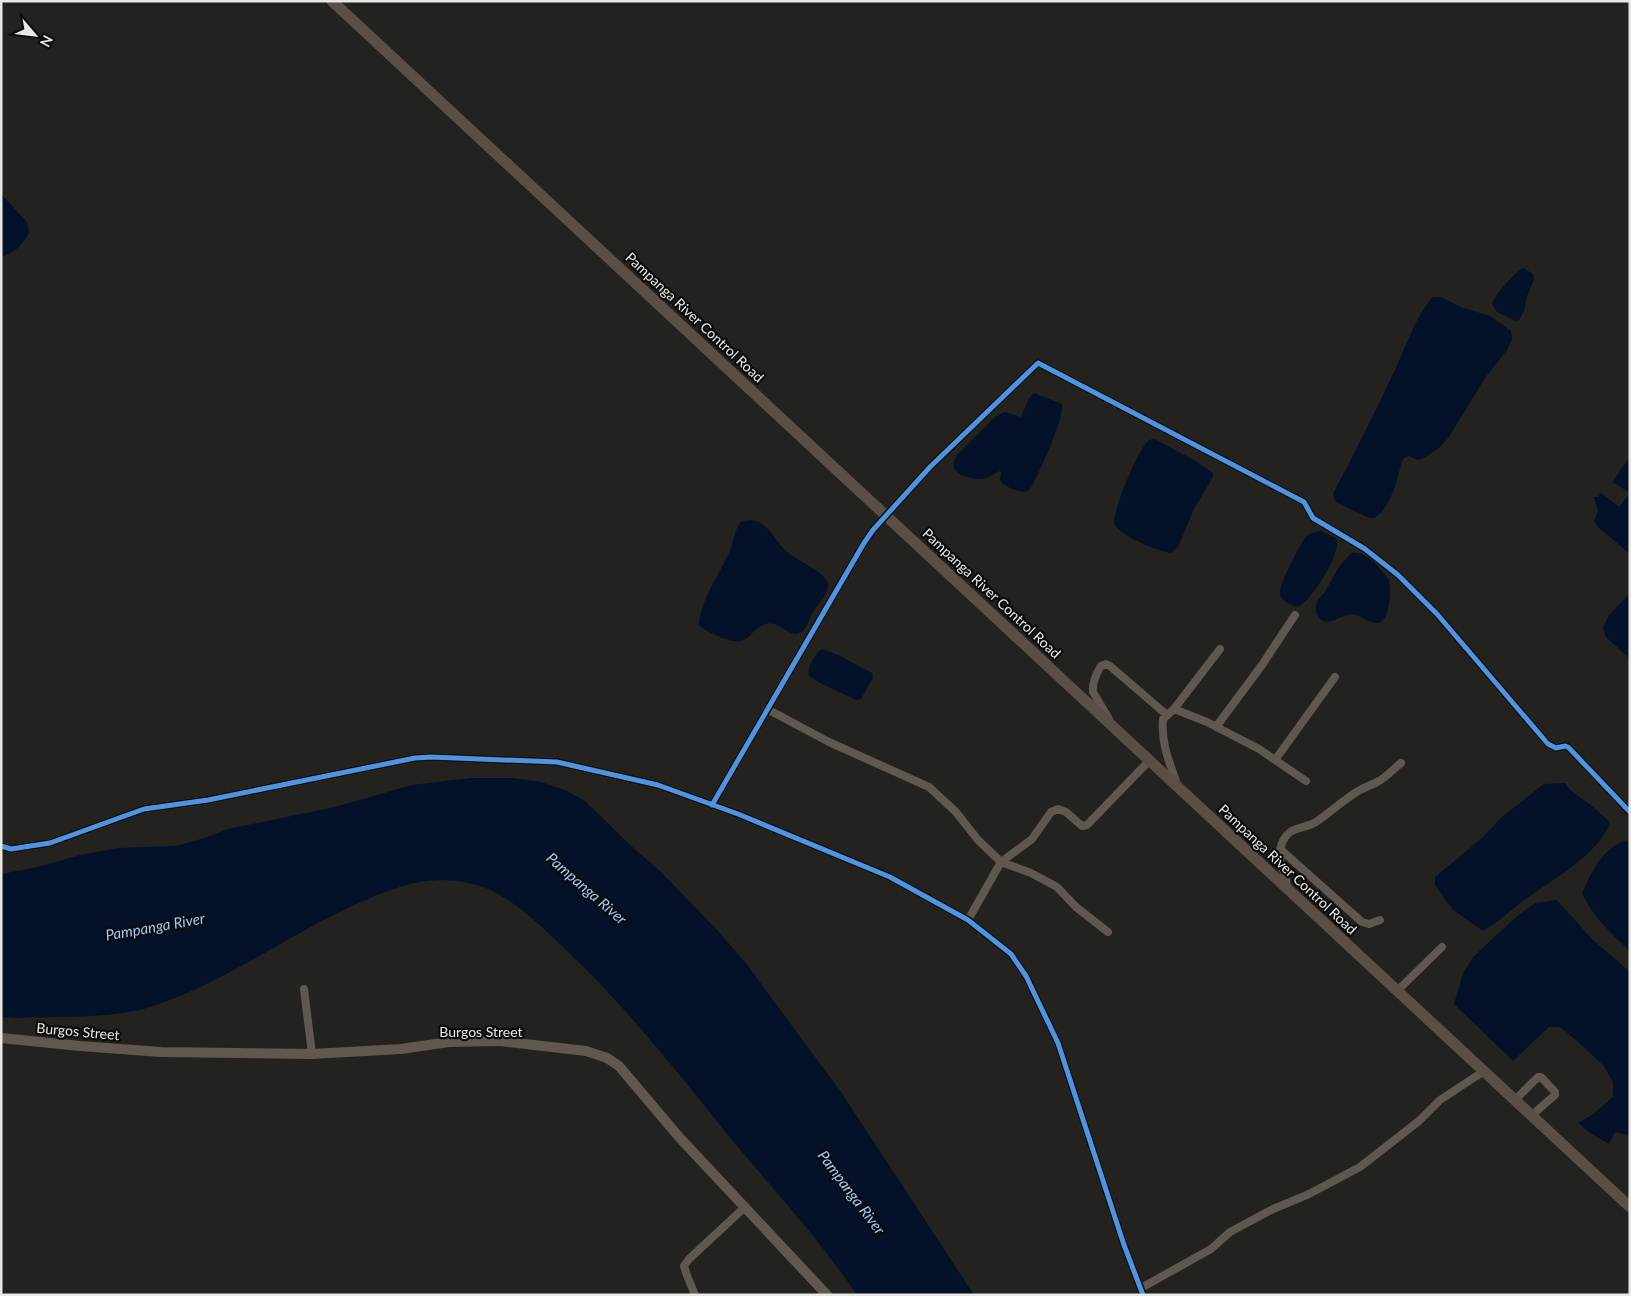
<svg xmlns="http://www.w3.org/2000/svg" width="1631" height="1296" viewBox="0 0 1631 1296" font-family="Lato,sans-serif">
	<rect width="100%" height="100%" fill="#23221f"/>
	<path fill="#031228" d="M1 194 27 222 29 233C23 244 14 254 1 257Z
		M1523 268 1533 274 1534 280 1527 296 1524 311 1519 320 1515 321 1497 312 1492 304C1494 296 1515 272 1523 268Z
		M1433 297H1441L1461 307 1490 316 1511 331 1512 339 1507 350 1485 378 1449 437 1440 447 1426 457 1418 460 1409 456 1404 458C1400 464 1400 470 1398 477 1394 490 1387 511 1374 518H1369L1336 502 1333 494C1355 452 1376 410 1396 368 1405 348 1418 312 1433 297Z
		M1034 393 1062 404C1064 420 1041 467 1033 484 1032 486 1030 490 1027 491 1020 494 1003 486 1000 480L1001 472 999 471C993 475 987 479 980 479 965 479 945 472 957 455L995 417 1004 412 1021 417 1029 398Z
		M1154 439 1194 460 1213 473V477L1194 509 1178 547 1171 553C1157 551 1121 536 1114 524 1113 510 1138 449 1149 440Z
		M1630 458V493L1613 482 1623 466Z
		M1601 493 1619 507 1630 493V554L1599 528 1594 521 1598 511 1594 497H1598Z
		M751 520C769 522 774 540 786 551 799 562 818 568 828 582 829 594 819 602 813 612 809 619 806 635 794 634 785 633 780 621 766 624 756 626 751 638 741 641 733 644 705 632 699 625 699 619 701 612 703 606 710 584 726 565 733 542 735 534 736 527 742 521Z
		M1320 531 1336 538C1343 552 1311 601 1298 607 1291 605 1281 601 1280 594 1278 586 1300 544 1306 537 1310 533 1314 532 1320 531Z
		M1352 553C1367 551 1381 569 1389 580 1391 590 1391 625 1375 623 1367 622 1361 615 1353 614 1343 614 1332 624 1324 621 1318 619 1315 613 1316 606 1316 601 1320 597 1324 593 1331 583 1335 570 1344 561 1346 558 1349 556 1352 553Z
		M1630 593V659L1606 637 1603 627 1609 615Z
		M822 649 838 655 872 673 873 678 861 699 856 700 818 682 809 676C807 667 814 655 822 649Z
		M471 778H512L541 782 565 790 585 801 629 844 660 871 719 932 748 966 770 996 841 1092 974 1295H857C818 1237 771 1187 727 1134 675 1069 624 1004 563 947 540 925 517 902 488 889 459 878 429 877 400 887 310 916 237 980 147 1008 108 1019 55 1016 15 1018L1 1017V874L38 867 80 855 118 848 175 846 205 838 228 829 335 807 412 785Z
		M1565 783 1569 789 1593 807 1610 822C1601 853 1549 882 1523 901 1510 911 1498 922 1483 931L1453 910 1435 885V877L1481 839 1502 817 1544 784Z
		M1624 841 1630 842V951C1611 934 1594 917 1582 894 1591 873 1601 850 1624 841Z
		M1557 900 1592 939 1630 972V1136L1615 1132 1609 1144 1590 1133 1578 1123 1592 1115 1613 1097V1082L1603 1065 1576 1040 1560 1027H1549L1513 1061 1454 1004 1463 973 1473 957 1517 916 1535 903Z"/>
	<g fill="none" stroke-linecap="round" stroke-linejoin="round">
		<path stroke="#5f5750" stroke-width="8" d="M767 709 829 742 929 787 956 812 978 840 1001 862 1031 873 1057 887 1076 907 1108 932
			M1174 709 1220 649
			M1109 719 1093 692C1092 683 1096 674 1101 666L1106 664 1110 666 1167 715
			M1216 727 1262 665 1295 615
			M1275 760 1335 677
			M1177 784C1169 761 1161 744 1163 719L1174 709 1207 722 1259 749 1306 781
			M712 805 864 543 873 530 930 467 1038 363 1304 502 1313 518 1365 549 1398 575 1437 614 1548 744 1556 748 1565 746 1568 747 1630 812
			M1 846 11 849 50 843 144 809 208 800 415 758 431 757 557 762 658 785 738 814 890 877 968 920 1011 954 1026 976 1058 1043 1124 1245 1143 1295
			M1280 849 1362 922 1369 924 1380 920
			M1287 888C1287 873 1275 860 1282 843 1290 825 1303 830 1316 822 1331 812 1344 799 1360 790 1365 787 1372 785 1377 782 1386 778 1393 769 1401 763
			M968 920 1001 862 1032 839 1051 812 1058 809 1066 812 1082 826 1087 825 1149 761
			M304 989 312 1054
			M1397 991 1442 947
			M1515 1100 1538 1077H1541L1555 1092V1095L1532 1115
			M1141 1288 1211 1249 1230 1232 1271 1210 1309 1194 1360 1167 1419 1121 1440 1100 1484 1071
			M695 1295 686 1273 684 1266 689 1259 745 1207"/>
		<path stroke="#5f5750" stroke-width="10" d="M1 1038 80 1046 161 1052 312 1054 401 1049 449 1042 500 1041 586 1051 607 1058 619 1066 679 1137 827 1295"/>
		<path stroke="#5a4f46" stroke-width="11" d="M332 1 1630 1207"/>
		<g stroke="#0d0c0a" stroke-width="8">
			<path id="cycleway" d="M712 805 864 543 873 530 930 467 1038 363 1304 502 1313 518 1365 549 1398 575 1437 614 1548 744 1556 748 1565 746 1568 747 1630 812
				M1 846 11 849 50 843 144 809 208 800 415 758 431 757 557 762 658 785 738 814 890 877 968 920 1011 954 1026 976 1058 1043 1124 1245 1143 1295"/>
		</g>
		<use href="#cycleway" stroke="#4d94e3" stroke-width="5"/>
	</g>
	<g text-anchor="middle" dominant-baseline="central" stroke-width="4.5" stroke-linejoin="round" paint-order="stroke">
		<g font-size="14" fill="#e8e7e4" stroke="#0d0c0a">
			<text transform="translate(695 317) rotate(43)">Pampanga River Control Road</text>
			<text transform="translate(992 593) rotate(43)">Pampanga River Control Road</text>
			<text transform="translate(1288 869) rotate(43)">Pampanga River Control Road</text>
			<text transform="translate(78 1031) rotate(5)">Burgos Street</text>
			<text x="481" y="1031">Burgos Street</text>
		</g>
		<g font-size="15" font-style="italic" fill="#9fc9fe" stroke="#0d0c0a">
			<text transform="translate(587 888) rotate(41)">Pampanga River</text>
			<text transform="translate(155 926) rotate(-10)">Pampanga River</text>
			<text transform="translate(852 1192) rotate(53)">Pampanga River</text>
		</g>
	</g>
	<rect width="1631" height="1296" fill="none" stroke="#e8e7e4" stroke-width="5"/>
	<g transform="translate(35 35) rotate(118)" stroke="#0d0c0a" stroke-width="4" paint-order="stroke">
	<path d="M0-4L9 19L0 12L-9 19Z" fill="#e8e7e4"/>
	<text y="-8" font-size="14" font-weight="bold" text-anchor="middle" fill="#e8e7e4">N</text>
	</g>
</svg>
